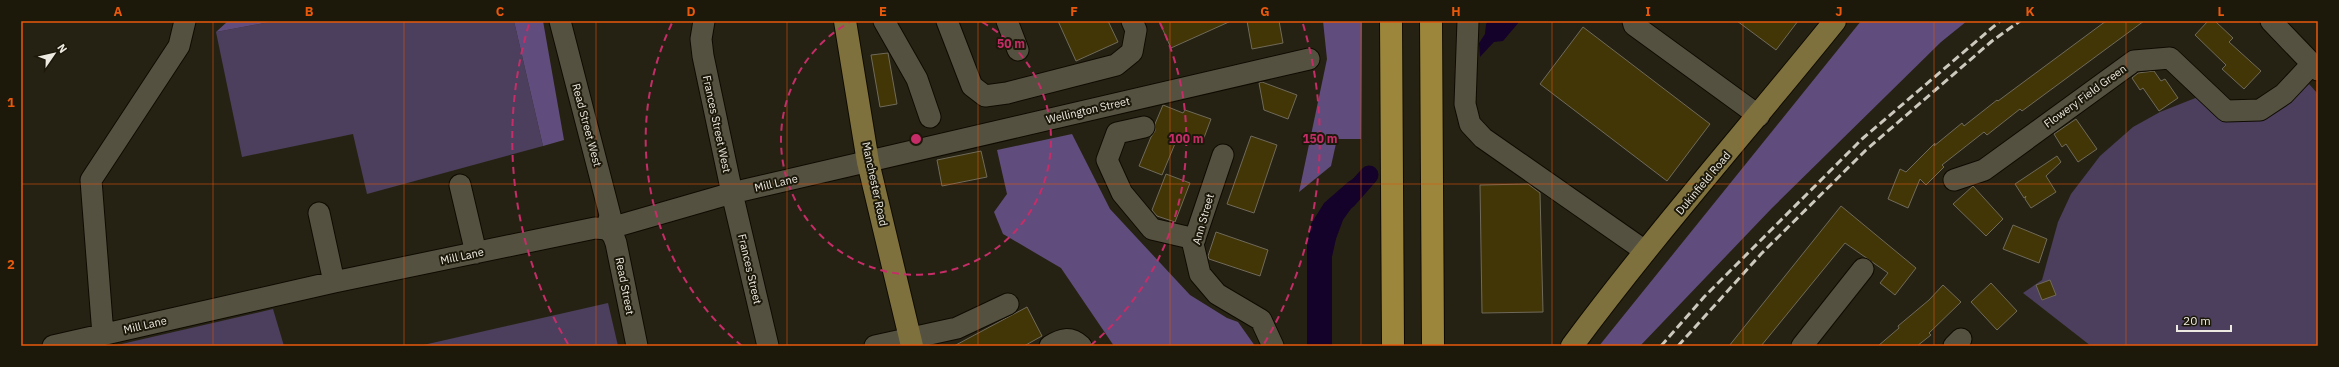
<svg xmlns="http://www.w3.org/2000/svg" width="2339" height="367" viewBox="0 0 2339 367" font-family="'IBM Plex Sans',sans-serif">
	<rect width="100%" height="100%" fill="#262213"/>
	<path fill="#4b3f5d" d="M275 21H514L543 146 367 194 353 134 242 157 216 32Z
		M2309 84 2318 94V346H2091L2023 293 2042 280 2058 222 2071 194 2100 156 2133 127 2160 112 2203 95 2270 115Z
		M608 303 618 346H419Z
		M273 309 284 346H113Z"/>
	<path fill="#604d7d" d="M228 21H275L216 32Z
		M514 21H543L564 140 543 146Z
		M1323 21H1362L1361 139H1337L1331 166 1299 192 1327 59Z
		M1861 21H1967L1941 42 1772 208 1640 346H1599Z
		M1072 134 1110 209 1190 295 1227 318 1238 322 1255 346H1114L1061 268 1003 234 994 212 1007 194 997 150Z"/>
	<path fill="#15022a" d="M1488 21H1520L1503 41 1494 42 1480 57 1479 43 1485 34 1486 24Z
		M1365 171V189L1343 220 1336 239 1332 257V346H1307V245L1311 224 1324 203 1348 182Z"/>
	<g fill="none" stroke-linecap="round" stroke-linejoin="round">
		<path stroke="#15022a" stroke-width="19" d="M1347 200 1369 175"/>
	</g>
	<path fill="#423607" stroke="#6f6a5a" d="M1058 21H1108L1118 42 1076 61Z
		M1159 21H1231L1171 48Z
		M1247 21H1279L1283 43 1252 49Z
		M1737 21H1798L1776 50Z
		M2106 21H2144L2022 111 2020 109 1987 135 1984 132 1942 165 1944 167 1926 185 1920 179 1908 208 1888 199 1900 169 1906 172 1935 143 1934 146 1962 123 1964 126 1997 100 1998 101Z
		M2208 21H2215L2233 38 2229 42 2261 71 2244 89 2222 69 2226 65 2195 35Z
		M1583 27 1710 124 1667 181 1540 84Z
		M888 53 897 104 880 107 871 55Z
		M2154 71 2161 81 2165 79 2178 98 2159 111 2143 88 2140 90 2132 78 2138 73Z
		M1262 82 1297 95 1288 119 1264 110 1259 83Z
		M1163 105 1183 113 1185 110 1211 119 1202 143 1179 134 1162 175 1139 166 1151 137 1155 131V124Z
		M2076 119 2097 149 2078 162 2066 144 2062 147 2054 134Z
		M1251 136 1277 145 1254 213 1227 204Z
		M981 151 987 177 942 186 937 160Z
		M2057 156 2061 162 2046 176 2056 192 2031 208 2025 199 2026 196 2024 198 2015 184Z
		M1166 174 1190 183 1175 222 1157 216 1152 210Z
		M1528 184 1540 193 1543 312 1482 313 1480 185Z
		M1973 186 2003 219 1986 236 1953 204Z
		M1841 206 1916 268 1895 295 1880 283 1888 273 1845 243 1761 346H1729Z
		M2013 225 2047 239 2039 263 2003 249Z
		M1216 232 1268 250 1260 276 1209 259 1208 256Z
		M2050 280 2056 295 2042 300 2036 285Z
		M1991 283 2017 311 1997 330 1971 302Z
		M1943 285 1961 302 1929 333 1931 335 1917 346H1878L1899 328 1898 326 1929 300Z
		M1027 307 1042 336 1024 346H954Z"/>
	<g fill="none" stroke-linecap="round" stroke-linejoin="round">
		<g stroke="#0f0b01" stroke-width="23">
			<path id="minor" d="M560 21 610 215 607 229
				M704 21 701 39 703 56 732 193 768 346
				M884 21 917 79 930 117
				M947 21 972 86 985 96 1007 93 1116 65 1132 52 1136 30 1132 21
				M1007 21 1018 50
				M1468 21 1465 104 1470 124 1483 138 1645 251
				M1633 21 1634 25 1759 116
				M2271 21 2318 70
				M1144 127 1117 133 1107 160 1122 193 1152 229 1195 239
				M1223 155 1193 244 1200 274 1217 294 1261 320 1273 346
				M1954 180 1984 170 2134 61 2170 58 2226 111 2260 110 2284 94 2312 64
				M460 185 476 253
				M319 213 334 282
				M607 229 613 235 616 243 637 346
				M103 335 91 180 179 46 185 21
				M53 346 334 282 595 228 607 229 732 193 1309 59
				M875 346 957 328 1008 304
				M1050 346C1061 339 1070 336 1081 346
				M1802 346 1863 269
				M1954 346 1961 339"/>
		</g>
		<g stroke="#0f0b01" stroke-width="24">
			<path id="major" d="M845 21 868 162 912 346
				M1572 346C1655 234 1748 129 1835 21"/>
		</g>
		<g stroke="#0f0b01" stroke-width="24">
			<path id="highway" d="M1391 21 1393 346
				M1431 21 1433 346"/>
		</g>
		<use href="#minor" stroke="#555141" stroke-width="21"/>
		<use href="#major" stroke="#7f713d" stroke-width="22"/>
		<use href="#highway" stroke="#9b863b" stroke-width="22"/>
		<path stroke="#ccc9bf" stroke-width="3" stroke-dasharray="8 4" stroke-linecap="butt" d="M1661 346 1704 297 1862 139 2000 21
			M1678 346 1761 254 1866 150 1992 41 2020 21"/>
	</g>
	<path fill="none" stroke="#e8590c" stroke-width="1" stroke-opacity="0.55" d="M213 21V346M404 21V346M596 21V346M787 21V346M978 21V346M1170 21V346M1361 21V346M1552 21V346M1743 21V346M1934 21V346M2126 21V346M21 184H2318"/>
	<g fill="none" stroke="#c62d68" stroke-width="2" stroke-dasharray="7 5">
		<path d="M982 22A135 135 0 1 1 850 22"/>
		<path d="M742 346A270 270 0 0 1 672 23M1160 23A270 270 0 0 1 1090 346"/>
		<path d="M568 344A404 404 0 0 1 529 24M1303 24A404 404 0 0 1 1264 344"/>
	</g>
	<g text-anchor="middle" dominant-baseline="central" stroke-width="4" stroke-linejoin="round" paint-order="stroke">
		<g font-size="11" fill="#edeae1" stroke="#1c180a">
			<text transform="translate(2085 96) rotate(-36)">Flowery Field Green</text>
			<text transform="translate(1088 110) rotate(-13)">Wellington Street</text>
			<text transform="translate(717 124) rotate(78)">Frances Street West</text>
			<text transform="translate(587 125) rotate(75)">Read Street West</text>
			<text transform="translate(776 183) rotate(-13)">Mill Lane</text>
			<text transform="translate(1703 183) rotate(-50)">Dukinfield Road</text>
			<text transform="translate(875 184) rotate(78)">Manchester Road</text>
			<text transform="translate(1203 219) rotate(-74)">Ann Street</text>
			<text transform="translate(462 256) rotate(-12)">Mill Lane</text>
			<text transform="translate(750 269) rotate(77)">Frances Street</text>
			<text transform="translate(625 286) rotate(79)">Read Street</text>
			<text transform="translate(145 325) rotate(-13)">Mill Lane</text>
		</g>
	</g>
	<circle cx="916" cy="139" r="6" fill="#c62d68" stroke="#1c180a" stroke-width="2"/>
	<g font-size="12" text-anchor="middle" font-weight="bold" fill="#c62d68" stroke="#1c180a" stroke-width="4" stroke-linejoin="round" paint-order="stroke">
		<text x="1011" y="48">50 m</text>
		<text x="1186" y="143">100 m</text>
		<text x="1320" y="143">150 m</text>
	</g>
	<rect width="2339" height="367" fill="none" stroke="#1c180a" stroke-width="44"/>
	<g transform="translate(54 54) rotate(56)" stroke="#1c180a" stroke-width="3" paint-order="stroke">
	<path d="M0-3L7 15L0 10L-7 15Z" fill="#edeae1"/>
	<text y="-6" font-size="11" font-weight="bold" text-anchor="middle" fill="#edeae1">N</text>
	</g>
	<path d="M2177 325v6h54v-6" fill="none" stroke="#edeae1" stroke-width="2"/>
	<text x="2183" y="325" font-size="12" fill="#edeae1" stroke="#1c180a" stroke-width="3" paint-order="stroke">20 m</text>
	<rect x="22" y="22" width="2295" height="323" fill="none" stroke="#e8590c" stroke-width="1.5"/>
	<g font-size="13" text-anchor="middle" font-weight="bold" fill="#e8590c">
		<text x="118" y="16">A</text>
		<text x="309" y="16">B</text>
		<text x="500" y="16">C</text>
		<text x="691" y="16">D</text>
		<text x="883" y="16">E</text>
		<text x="1074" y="16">F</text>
		<text x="1265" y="16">G</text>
		<text x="1456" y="16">H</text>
		<text x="1648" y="16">I</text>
		<text x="1839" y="16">J</text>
		<text x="2030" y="16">K</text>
		<text x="2221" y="16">L</text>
		<text x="11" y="107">1</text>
		<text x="11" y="269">2</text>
	</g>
</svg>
